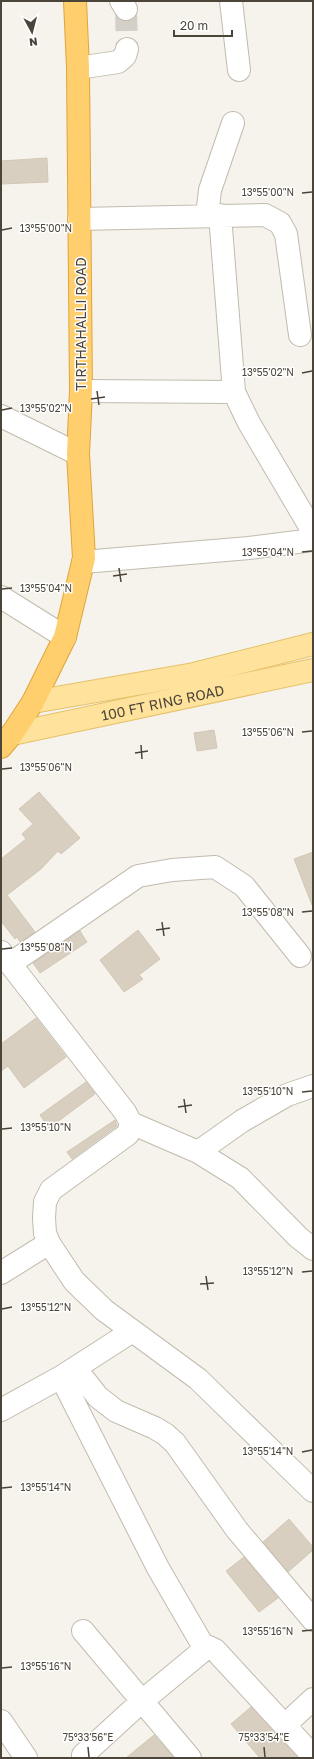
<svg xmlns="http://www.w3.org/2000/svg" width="314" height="1759" viewBox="0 0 314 1759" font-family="'Golos Text',sans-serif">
	<rect width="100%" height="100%" fill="#f6f3ec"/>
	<path fill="#d8cfc1" stroke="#d3c7b4" d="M47 158 48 182 1 184V161Z
		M214 730 217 748 197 751 194 733Z
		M39 792 80 838 61 854 58 851 41 869 7 895 35 932 20 942 17 937 15 939 1 921V859L26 839 22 834 33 824 19 809Z
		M313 852V905H312L294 859Z
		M138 930 160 959 139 975 143 979 124 992 100 960Z
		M80 931 87 942 40 973 33 963Z
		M36 1018 66 1057 24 1088 8 1066 1 1071V1044Z
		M86 1082 95 1094 49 1128 40 1115Z
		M115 1120 117 1126 72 1159 67 1152Z
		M289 1519 313 1547V1550L288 1572 263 1542Z
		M244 1557 278 1598 259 1612 226 1571Z
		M251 1707 298 1758H260L231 1724Z
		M154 1735 174 1758H126Z"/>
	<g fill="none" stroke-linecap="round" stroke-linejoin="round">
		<path stroke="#d4d0c8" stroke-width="22" stroke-dasharray="22 11" stroke-linecap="butt" d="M126 9 127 49"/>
		<g stroke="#c2bbae" stroke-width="24">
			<path id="minor" d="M121 1 126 9
				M231 1 239 70
				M78 68 118 62 125 56 127 49
				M220 215 234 392 249 423 309 525 313 537
				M207 216 210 190 233 123
				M79 219 265 215 280 223 286 234 300 335
				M81 391 234 392
				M1 416 78 454
				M83 562 249 548 313 540
				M1 597 65 637
				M1 952 125 1112 131 1123 128 1134 51 1190 45 1202 44 1218 45 1233 49 1243 74 1281 104 1310 198 1379 313 1491
				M10 964 138 876 172 870 215 867 244 886 300 956
				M131 1123 198 1152 240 1178 298 1237 313 1249
				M198 1152 242 1121 287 1095 313 1086
				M1 1273 49 1243
				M75 1368 98 1397 116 1411 155 1428 165 1434 175 1443 237 1530 313 1620
				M61 1377 158 1568 205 1649
				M1 1410 61 1377 131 1332
				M83 1631 190 1758
				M1 1721 26 1758
				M285 1725 313 1699
				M83 1758V1755L141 1702 205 1649 209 1647 215 1650 313 1756"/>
		</g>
		<g stroke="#e6c16a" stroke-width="24">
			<g id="major">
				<path d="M33 702 194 674 313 644"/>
				<path id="s1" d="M12 734 313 670"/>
			</g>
		</g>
		<g stroke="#e0a43c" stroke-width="24">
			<path id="highway" d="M1 747 12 734 33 702 65 637 84 558 78 454 81 391 78 68 75 1"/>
		</g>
		<use href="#minor" stroke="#fff" stroke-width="22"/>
		<use href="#major" stroke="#ffe39c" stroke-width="22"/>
		<use href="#highway" stroke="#ffcf6e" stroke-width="22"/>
	</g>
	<path fill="none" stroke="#4b4439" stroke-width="1.5" d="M302 193 312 192M2 230 12 228M302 373 312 371M97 391 99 405M91 399 105 397M2 410 12 408M302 552 312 551M119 568 121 582M113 576 127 574M2 589 12 588M302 732 312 731M141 745 142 759M135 753 148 751M2 769 12 768M302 912 312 911M162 922 164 936M156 930 170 928M2 949 12 948M302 1092 312 1091M184 1099 186 1113M178 1107 192 1105M2 1129 12 1128M302 1272 312 1271M206 1276 208 1290M200 1284 214 1283M2 1309 12 1307M302 1452 312 1450M2 1488 12 1487M302 1631 312 1630M2 1668 12 1667M88 1747 89 1757M264 1747 265 1757"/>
	<g text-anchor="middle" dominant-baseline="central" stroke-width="3" stroke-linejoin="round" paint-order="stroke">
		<g font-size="14" fill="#4b4439" stroke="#fff">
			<text transform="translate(80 324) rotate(-90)">TIRTHAHALLI ROAD</text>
			<text stroke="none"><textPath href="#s1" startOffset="154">100 FT RING ROAD</textPath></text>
		</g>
	</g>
	<g font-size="10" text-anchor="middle" fill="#4b4439" stroke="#fff" stroke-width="3" stroke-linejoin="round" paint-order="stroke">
		<text x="268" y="196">13°55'00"N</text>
		<text x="46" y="232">13°55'00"N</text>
		<text x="268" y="376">13°55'02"N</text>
		<text x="46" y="412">13°55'02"N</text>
		<text x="268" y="556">13°55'04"N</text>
		<text x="46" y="592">13°55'04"N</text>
		<text x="268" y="736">13°55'06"N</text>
		<text x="46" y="771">13°55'06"N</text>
		<text x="268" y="916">13°55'08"N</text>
		<text x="46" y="951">13°55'08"N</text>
		<text x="268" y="1095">13°55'10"N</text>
		<text x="46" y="1131">13°55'10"N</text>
		<text x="268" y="1275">13°55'12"N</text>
		<text x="46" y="1311">13°55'12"N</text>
		<text x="268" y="1455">13°55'14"N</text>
		<text x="46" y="1491">13°55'14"N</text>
		<text x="268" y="1635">13°55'16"N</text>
		<text x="46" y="1670">13°55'16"N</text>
		<text x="88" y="1741">75°33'56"E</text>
		<text x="264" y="1741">75°33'54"E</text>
	</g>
	<rect width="314" height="1759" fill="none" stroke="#4b4439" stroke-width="4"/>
	<g transform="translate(32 32) rotate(173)" stroke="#ffffff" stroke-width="3" paint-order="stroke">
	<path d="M0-3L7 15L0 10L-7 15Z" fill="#4b4439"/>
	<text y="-6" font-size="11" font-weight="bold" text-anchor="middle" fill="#4b4439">N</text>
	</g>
	<path d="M174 30v6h58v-6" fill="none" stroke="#4b4439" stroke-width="2"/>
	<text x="180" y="30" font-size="12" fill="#4b4439" stroke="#ffffff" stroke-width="3" paint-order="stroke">20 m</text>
</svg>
